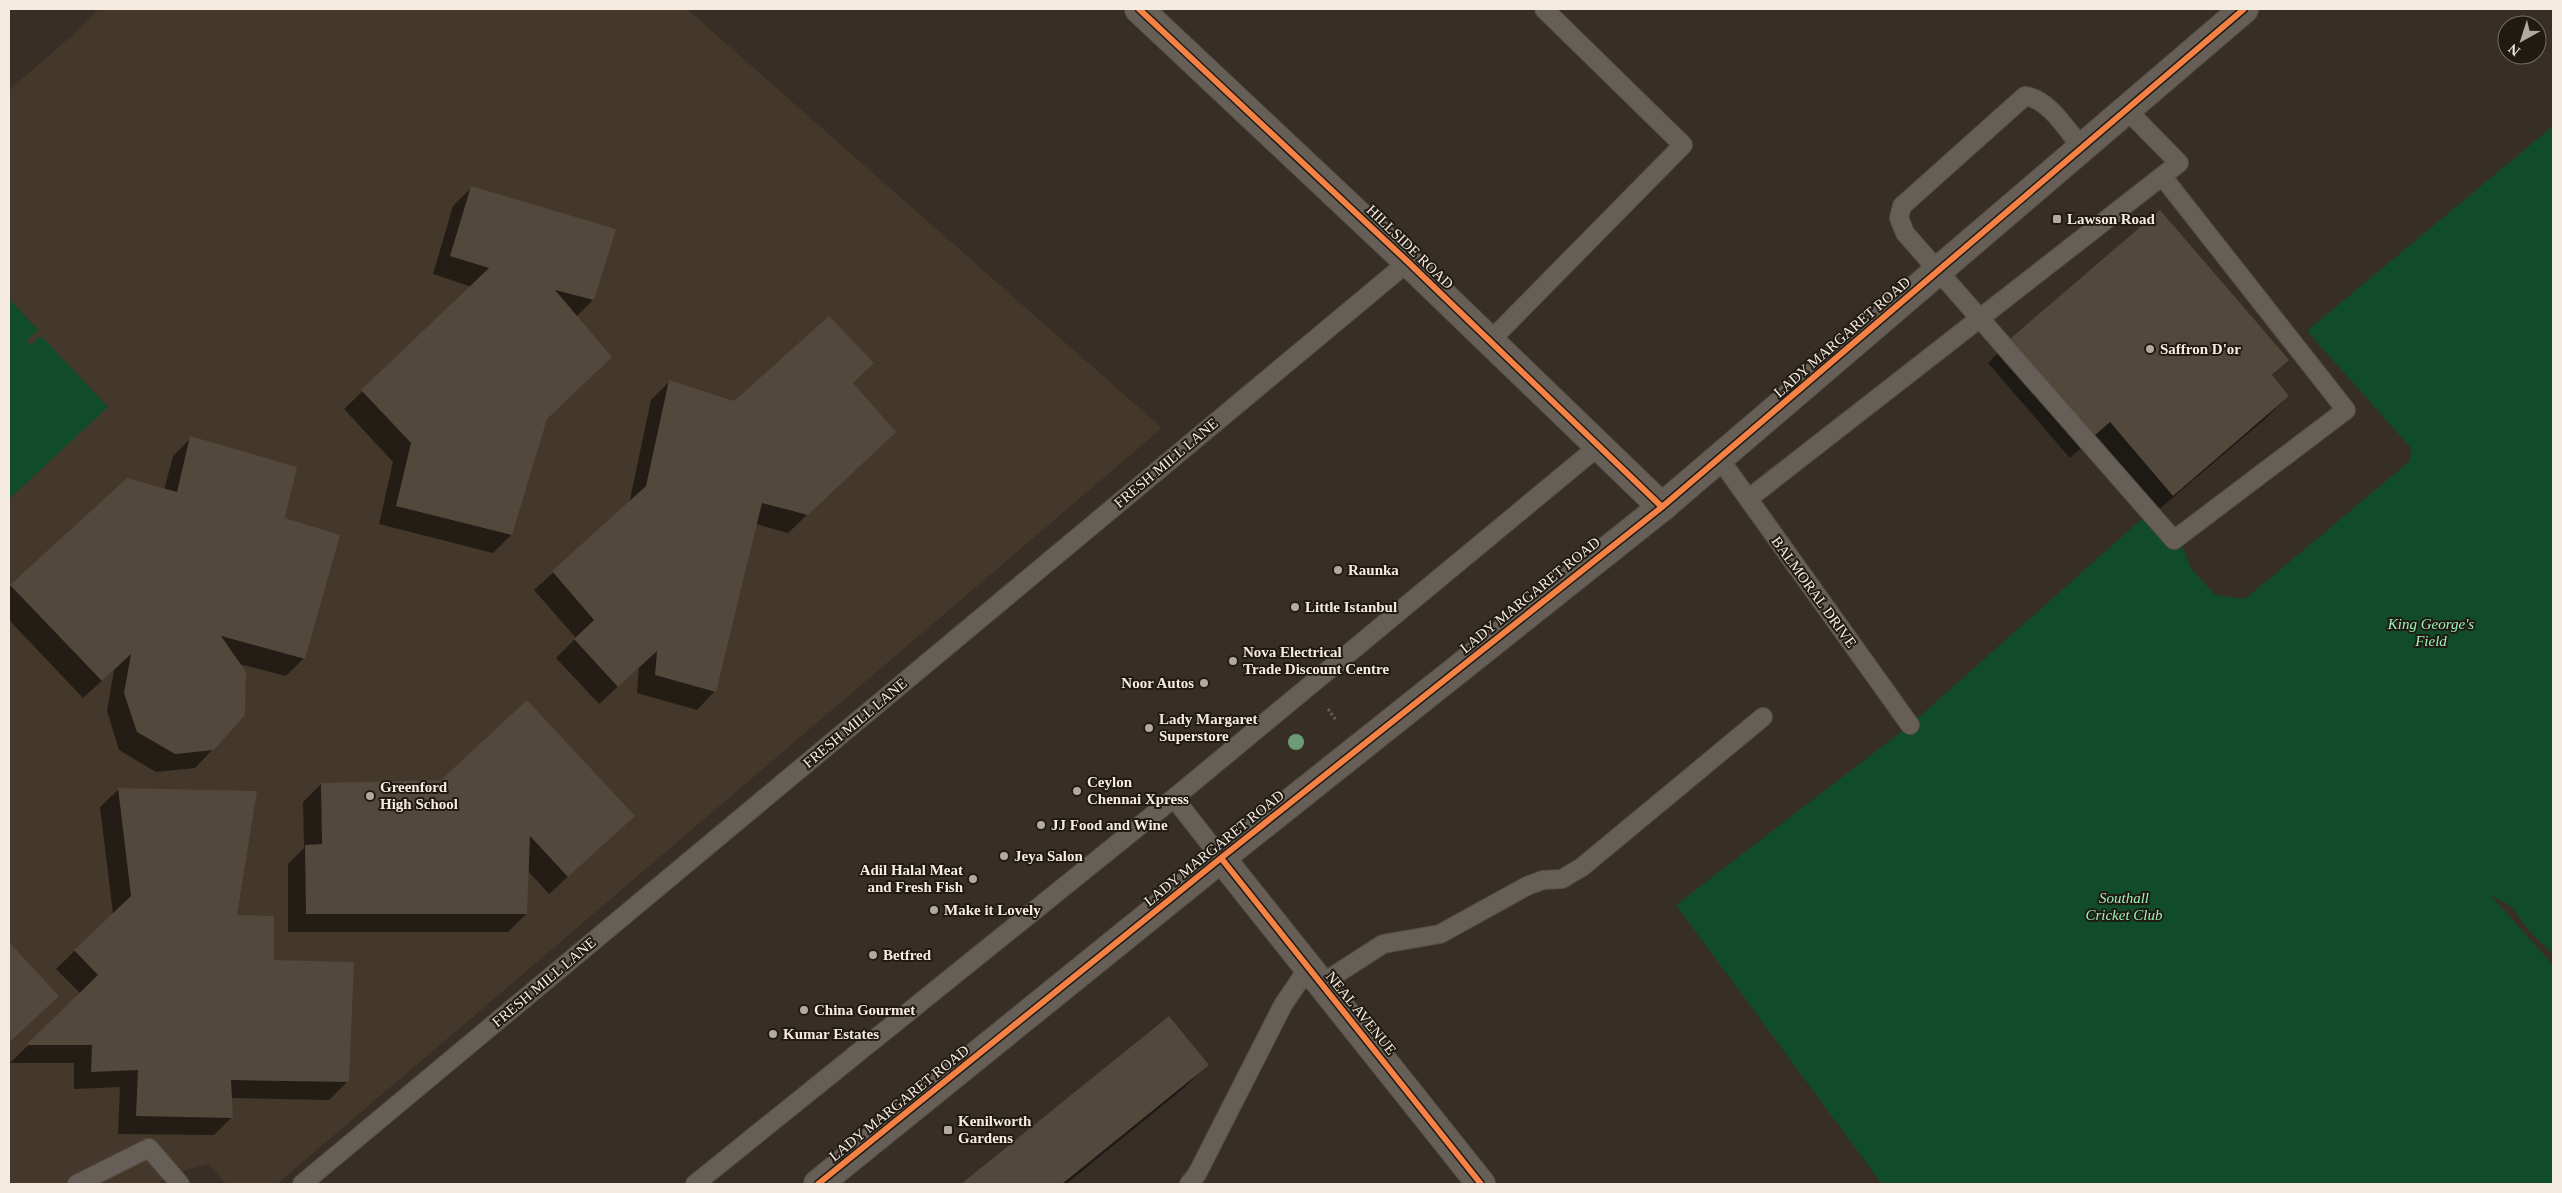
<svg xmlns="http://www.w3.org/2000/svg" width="2562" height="1193" viewBox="0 0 2562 1193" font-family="Georgia,serif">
	<rect width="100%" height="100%" fill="#372f26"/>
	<path fill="#433829" d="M99 9H687L1162 428 277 1184H226L209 1164 171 1174 159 1184H9V90L75 33Z"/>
	<path fill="#114c2a" d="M2553 126V954L2532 934 2511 906 2490 895 2553 965V1184H1882L1676 905 1910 725 2144 517 2173 548H2183L2190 567 2215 595 2245 599 2410 461 2411 448 2307 331Z
		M9 299 38 330 26 341 31 345 41 336 108 407 9 499Z"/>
	<path fill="#0007" d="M471 188 593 300 576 317 511 535 493 553 379 524 393 462 344 409 472 287 433 274 453 206Z
		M2011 340 2288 360 2271 377 2288 396 2265 419 2149 518 2086 444 2070 458 1988 363Z
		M670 381 735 403 852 383 876 450 788 533 756 524 715 691 697 710 637 693 639 667 599 704 556 658 576 638 534 590 629 504 651 400Z
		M191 438 284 519 304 658 286 676 239 664 213 749 195 768 156 772 119 750 107 711 114 670 83 698 9 620V588L127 479 164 490 173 456Z
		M321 784 615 834 549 894 528 871 526 914 508 932H288V864L304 848 303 802Z
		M119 789 273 961 347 1082 329 1100 231 1098 232 1117 214 1135 118 1134 120 1087 74 1089V1063H10L81 994 56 969 113 914 100 807Z
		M9 944 58 996 9 1043Z
		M1168 1017 1207 1065 1184 1088 1066 1184H963Z"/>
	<path fill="#52483b" d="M471 186 616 229 594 300 555 290 612 357 547 419 512 535 396 506 411 443 361 390 489 268 450 256Z
		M2160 210 2289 360 2272 375 2289 396 2173 496 2110 422 2094 436 2010 339Z
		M829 316 874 363 853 383 896 432 808 515 762 503 716 692 655 675 657 651 618 687 574 639 594 620 552 571 646 486 669 380 734 401Z
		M190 436 297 467 285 518 340 535 305 659 221 636 246 672 245 715 214 750 175 754 137 732 124 693 131 654 102 681 10 585 127 478 177 492Z
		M527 700 635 816 568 877 530 836 527 914H306L305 845 322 844 321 783 441 780Z
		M118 788 257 791 237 915 274 916V960L354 962 349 1082 231 1080 233 1118 136 1116 138 1070 91 1072 92 1045H26L98 975 74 950 131 896Z
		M9 942 59 996 9 1043Z
		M1169 1016 1209 1065 1062 1184H961Z"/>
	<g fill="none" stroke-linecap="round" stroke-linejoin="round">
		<g stroke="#554e46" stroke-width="20">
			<path id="lane" d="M2082 148C2067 130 2049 99 2025 96L1902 206 1899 218 1905 233 2174 540 2346 410 2162 176
				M1490 341 1683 145 1544 9
				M1719 458 1910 725
				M1748 499 2179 163 2126 109
				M1174 798 1221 858
				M1321 984 1383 944 1440 934 1527 886 1543 880 1562 879 1582 867 1763 717
				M77 1184 149 1148 180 1184
				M302 1184 1408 262
				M695 1184 1174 798 1600 445
				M1189 1184 1197 1174 1283 1005 1308 968"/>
		</g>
		<g stroke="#554e46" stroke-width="30">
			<path id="street" d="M1139 9 1408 262 1662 507
				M1221 858 1481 1184"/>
		</g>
		<g stroke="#554e46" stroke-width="30">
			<path id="secondary" d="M818 1184 1221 858 1662 507 2244 9"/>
		</g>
		<path stroke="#635e56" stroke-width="3" stroke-dasharray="2.5 2.5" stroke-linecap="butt" d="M1328 709 1336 720"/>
		<use href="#lane" stroke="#655f57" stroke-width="18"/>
		<use href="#street" stroke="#655f57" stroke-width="28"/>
		<use href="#secondary" stroke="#655f57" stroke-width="28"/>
		<g stroke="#201a12" stroke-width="9">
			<path id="cycleway" d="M1139 9 1408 262 1662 507
				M1221 858 1481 1184
				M818 1184 1221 858 1662 507 2244 9"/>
		</g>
		<use href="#cycleway" stroke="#f48246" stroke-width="6"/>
	</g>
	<circle fill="#6d9b75" cx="1296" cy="742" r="8"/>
	<g fill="#b2a99f" stroke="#201a12" stroke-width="2">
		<rect x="2052" y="214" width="10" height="10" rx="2.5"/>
		<circle cx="2150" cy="349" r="5"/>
		<circle cx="1338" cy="570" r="5"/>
		<circle cx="1295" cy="607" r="5"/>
		<circle cx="1233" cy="661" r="5"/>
		<circle cx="1204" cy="683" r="5"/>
		<circle cx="1149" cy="728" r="5"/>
		<circle cx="1077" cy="791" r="5"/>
		<circle cx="370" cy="796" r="5"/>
		<circle cx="1041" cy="825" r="5"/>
		<circle cx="1004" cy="856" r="5"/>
		<circle cx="973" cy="879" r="5"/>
		<circle cx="934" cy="910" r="5"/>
		<circle cx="873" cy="955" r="5"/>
		<circle cx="804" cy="1010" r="5"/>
		<circle cx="773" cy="1034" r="5"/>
		<rect x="943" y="1125" width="10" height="10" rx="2.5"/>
	</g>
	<g text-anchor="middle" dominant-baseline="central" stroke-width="4" stroke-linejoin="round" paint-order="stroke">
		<g font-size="15" font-weight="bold" fill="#f5ebe0" stroke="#201a12" text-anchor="start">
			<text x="2067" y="219">Lawson Road</text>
			<text x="2160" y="349">Saffron D'or</text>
			<text x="1348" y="570">Raunka</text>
			<text x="1305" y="607">Little Istanbul</text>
			<text x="1243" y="652">Nova Electrical<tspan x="1243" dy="17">Trade Discount Centre</tspan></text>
			<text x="1194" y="683" text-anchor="end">Noor Autos</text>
			<text x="1159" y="719">Lady Margaret<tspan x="1159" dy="17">Superstore</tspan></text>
			<text x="1087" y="782">Ceylon<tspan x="1087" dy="17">Chennai Xpress</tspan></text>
			<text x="380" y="787">Greenford<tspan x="380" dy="17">High School</tspan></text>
			<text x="1051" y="825">JJ Food and Wine</text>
			<text x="1014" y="856">Jeya Salon</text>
			<text x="963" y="870" text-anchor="end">Adil Halal Meat<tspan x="963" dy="17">and Fresh Fish</tspan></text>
			<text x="944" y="910">Make it Lovely</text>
			<text x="883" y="955">Betfred</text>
			<text x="814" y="1010">China Gourmet</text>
			<text x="783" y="1034">Kumar Estates</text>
			<text x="958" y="1121">Kenilworth<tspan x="958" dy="17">Gardens</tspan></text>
		</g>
		<g font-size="15" fill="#f5ebe0" stroke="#201a12">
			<text transform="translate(1410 247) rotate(44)">HILLSIDE ROAD</text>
			<text transform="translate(1842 337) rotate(-41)">LADY MARGARET ROAD</text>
			<text transform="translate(1166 463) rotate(-40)">FRESH MILL LANE</text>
			<text transform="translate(1814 592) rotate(54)">BALMORAL DRIVE</text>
			<text transform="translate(1530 595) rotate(-39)">LADY MARGARET ROAD</text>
			<text transform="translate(855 723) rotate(-40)">FRESH MILL LANE</text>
			<text transform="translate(1214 848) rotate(-39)">LADY MARGARET ROAD</text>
			<text transform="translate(544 982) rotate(-40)">FRESH MILL LANE</text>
			<text transform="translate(1361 1013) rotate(51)">NEAL AVENUE</text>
			<text transform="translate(899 1103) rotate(-39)">LADY MARGARET ROAD</text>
		</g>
		<g font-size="15" font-style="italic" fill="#99f4b6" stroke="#201a12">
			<text x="2431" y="624">King George's<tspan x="2431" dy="17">Field</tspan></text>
			<text x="2124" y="898">Southall<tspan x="2124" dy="17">Cricket Club</tspan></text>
		</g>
	</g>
	<rect width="2562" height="1193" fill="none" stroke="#f5ebe0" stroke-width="20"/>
	<g transform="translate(2522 40) rotate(219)"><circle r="24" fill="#201a12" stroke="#756e64"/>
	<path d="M0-4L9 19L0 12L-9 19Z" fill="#b2a99f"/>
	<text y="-8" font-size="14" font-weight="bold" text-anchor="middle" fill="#f5ebe0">N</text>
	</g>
</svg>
